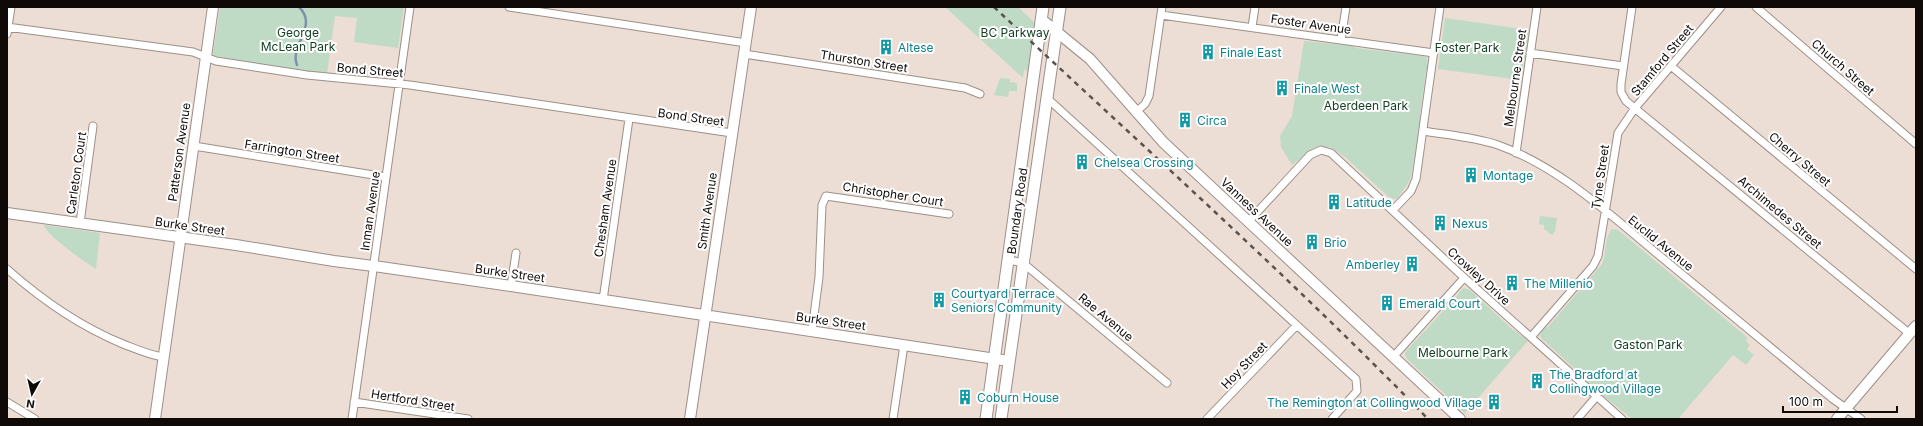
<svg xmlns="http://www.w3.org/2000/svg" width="1923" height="426" viewBox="0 0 1923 426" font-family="Inter,sans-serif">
	<rect width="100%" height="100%" fill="#ecddd5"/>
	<path fill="#c0dbc5" d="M220 7H404L398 48 354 42 357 18 335 16 327 74 297 71 215 56 213 53Z
		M945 7H1018L1034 22 1036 27 1030 74 1024 69 1023 78Z
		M1445 18 1529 30 1526 58 1524 60 1521 80 1438 69Z
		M1304 41 1354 46 1356 48 1423 56 1427 58 1428 67 1426 72 1420 113 1421 121 1411 177 1408 183 1397 199 1390 198 1345 157 1330 147 1322 146 1313 148 1292 165 1281 147 1280 136 1292 116Z
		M1000 78 1010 79V82L1017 83V91H1009L1008 97 994 95Z
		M1540 216 1557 218 1555 231 1552 235 1544 229V225L1539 224Z
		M44 225 100 233 96 269C85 262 47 236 44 225Z
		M1612 229 1618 230 1748 338 1746 341 1750 345 1747 349 1754 355 1746 365 1733 355 1678 419H1632L1589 384 1588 381 1541 338C1539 333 1543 328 1548 327L1602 264C1607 254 1604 237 1612 229Z
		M1464 288 1470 290 1513 330 1517 332 1528 341 1465 413 1407 359 1405 354 1406 351 1457 296 1461 290Z"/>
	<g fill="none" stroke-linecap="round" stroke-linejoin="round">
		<path stroke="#7e92ac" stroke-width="2.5" d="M297 65C289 45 319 26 299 7"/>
		<g stroke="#9d9088" stroke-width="9">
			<path id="street" d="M509 7 746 43
				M1632 7 1621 84V92L1626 101 1910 334
				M1756 7 1916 144
				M1161 15 1434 53
				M7 27 193 52 216 61 307 75 410 85 732 133
				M1252 27 1255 7
				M7 34 11 7
				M1341 40 1346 7
				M1530 53 1623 66
				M744 54 965 88 980 94
				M1671 66 1916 269
				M1047 98 1356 379 1357 391 1332 419
				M1136 112 1145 104 1149 96 1162 7
				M1423 131C1448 135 1474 137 1498 145 1560 167 1610 215 1660 256 1718 304 1775 351 1833 399L1861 419
				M194 146 386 177
				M1516 153 1537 7
				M1393 210 1411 191 1416 179 1440 7
				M1249 221 1310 155 1321 150 1331 153 1458 272 1622 419
				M80 223 93 126
				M1009 260 1023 263 1167 383
				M7 269C42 300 79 326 123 344 136 349 149 355 163 357
				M511 286 516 253
				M603 300 629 119
				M812 331 819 277 822 205 826 196 949 214
				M1531 337 1593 266 1598 256 1618 133 1635 108 1721 7
				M1394 356 1464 278
				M7 402 35 419
				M354 402 468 419
				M352 419 410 7
				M893 419 904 345
				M1207 419 1296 326
				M1577 419 1597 396"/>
		</g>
		<g stroke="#9d9088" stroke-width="12">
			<path id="secondary" d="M1041 19 1090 59 1163 142 1460 419
				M7 213 236 245 334 261 381 267 511 286 1009 361
				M155 419 213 7
				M690 419 751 7
				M1837 419 1916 326"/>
		</g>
		<g stroke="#9d9088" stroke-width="13">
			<path id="primary" d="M986 419 1043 7
				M1001 419 1060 7"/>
		</g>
		<use href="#street" stroke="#fff" stroke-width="7"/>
		<use href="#secondary" stroke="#fff" stroke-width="10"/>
		<use href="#primary" stroke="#fff" stroke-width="11"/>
		<path stroke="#5a524e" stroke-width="2.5" stroke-dasharray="5 5" stroke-linecap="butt" d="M994 7C1139 143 1289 276 1428 419"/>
	</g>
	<defs>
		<g id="building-bare" transform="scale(1.2)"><path d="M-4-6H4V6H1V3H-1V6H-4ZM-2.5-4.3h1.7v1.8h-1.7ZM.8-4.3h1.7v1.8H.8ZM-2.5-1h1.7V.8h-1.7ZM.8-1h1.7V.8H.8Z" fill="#0f9aa8" stroke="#fff" stroke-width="2.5" paint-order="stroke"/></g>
	</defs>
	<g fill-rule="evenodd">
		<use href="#building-bare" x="886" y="47"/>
		<use href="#building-bare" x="1208" y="52"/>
		<use href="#building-bare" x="1282" y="88"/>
		<use href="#building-bare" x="1185" y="120"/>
		<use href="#building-bare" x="1082" y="162"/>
		<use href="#building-bare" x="1471" y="175"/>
		<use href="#building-bare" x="1334" y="202"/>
		<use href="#building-bare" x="1440" y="223"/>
		<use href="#building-bare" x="1312" y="242"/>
		<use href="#building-bare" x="1412" y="264"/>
		<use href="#building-bare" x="1512" y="283"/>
		<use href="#building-bare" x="939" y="300"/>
		<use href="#building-bare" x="1387" y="303"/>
		<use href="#building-bare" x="1537" y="381"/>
		<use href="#building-bare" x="965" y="397"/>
		<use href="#building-bare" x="1494" y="402"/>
	</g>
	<g text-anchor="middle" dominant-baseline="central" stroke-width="4" stroke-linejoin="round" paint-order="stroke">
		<g font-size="12" fill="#0f0a08" stroke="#fff">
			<text transform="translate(1311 24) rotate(8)">Foster Avenue</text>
			<text transform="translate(1662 60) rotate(-50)">Stamford Street</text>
			<text transform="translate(864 61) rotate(9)">Thurston Street</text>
			<text transform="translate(1843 67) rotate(41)">Church Street</text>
			<text transform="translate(370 70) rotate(5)">Bond Street</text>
			<text transform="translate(1515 78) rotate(-82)">Melbourne Street</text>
			<text transform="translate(691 117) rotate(8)">Bond Street</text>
			<text transform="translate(292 151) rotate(9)">Farrington Street</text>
			<text transform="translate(179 152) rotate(-82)">Patterson Avenue</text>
			<text transform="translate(1800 159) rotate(40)">Cherry Street</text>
			<text transform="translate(76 173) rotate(-82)">Carleton Court</text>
			<text transform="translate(1600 177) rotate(-82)">Tyne Street</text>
			<text transform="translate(893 194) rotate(9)">Christopher Court</text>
			<text transform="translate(605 208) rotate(-82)">Chesham Avenue</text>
			<text transform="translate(370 211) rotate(-82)">Inman Avenue</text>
			<text transform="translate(707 211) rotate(-82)">Smith Avenue</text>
			<text transform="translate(1017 211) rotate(-82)">Boundary Road</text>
			<text transform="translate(1257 212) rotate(43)">Vanness Avenue</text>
			<text transform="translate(1780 212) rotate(40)">Archimedes Street</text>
			<text transform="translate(190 226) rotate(8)">Burke Street</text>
			<text transform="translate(1661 243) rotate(39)">Euclid Avenue</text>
			<text transform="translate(510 273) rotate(8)">Burke Street</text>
			<text transform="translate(1479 276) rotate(42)">Crowley Drive</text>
			<text transform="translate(1106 317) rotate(40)">Rae Avenue</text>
			<text transform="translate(831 321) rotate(8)">Burke Street</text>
			<text transform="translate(1244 365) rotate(-46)">Hoy Street</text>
			<text transform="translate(413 400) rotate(9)">Hertford Street</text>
		</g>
		<g font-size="12" fill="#124121" stroke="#fff">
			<text x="298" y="32">George<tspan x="298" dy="14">McLean Park</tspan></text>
			<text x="1015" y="32">BC Parkway</text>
			<text x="1467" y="47">Foster Park</text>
			<text x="1366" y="105">Aberdeen Park</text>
			<text x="1648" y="344">Gaston Park</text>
			<text x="1463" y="352">Melbourne Park</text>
		</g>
		<g font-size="12" fill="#0d838f" stroke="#fff" text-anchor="start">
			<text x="898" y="47">Altese</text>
			<text x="1220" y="52">Finale East</text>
			<text x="1294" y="88">Finale West</text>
			<text x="1197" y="120">Circa</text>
			<text x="1094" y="162">Chelsea Crossing</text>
			<text x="1483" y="175">Montage</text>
			<text x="1346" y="202">Latitude</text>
			<text x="1452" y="223">Nexus</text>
			<text x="1324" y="242">Brio</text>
			<text x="1400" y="264" text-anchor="end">Amberley</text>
			<text x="1524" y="283">The Millenio</text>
			<text x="951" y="293">Courtyard Terrace<tspan x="951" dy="14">Seniors Community</tspan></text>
			<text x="1399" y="303">Emerald Court</text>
			<text x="1549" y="374">The Bradford at<tspan x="1549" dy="14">Collingwood Village</tspan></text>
			<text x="977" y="397">Coburn House</text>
			<text x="1482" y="402" text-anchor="end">The Remington at Collingwood Village</text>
		</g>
	</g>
	<rect width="1923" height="426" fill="none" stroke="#0f0a08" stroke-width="16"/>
	<g transform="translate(32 394) rotate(188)" stroke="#ffffff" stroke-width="3" paint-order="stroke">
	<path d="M0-3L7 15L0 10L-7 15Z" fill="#0f0a08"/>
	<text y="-6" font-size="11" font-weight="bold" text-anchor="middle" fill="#0f0a08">N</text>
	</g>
	<path d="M1783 406v6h114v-6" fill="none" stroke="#0f0a08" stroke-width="2"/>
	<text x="1789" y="406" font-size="12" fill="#0f0a08" stroke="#ffffff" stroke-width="3" paint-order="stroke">100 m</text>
</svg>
